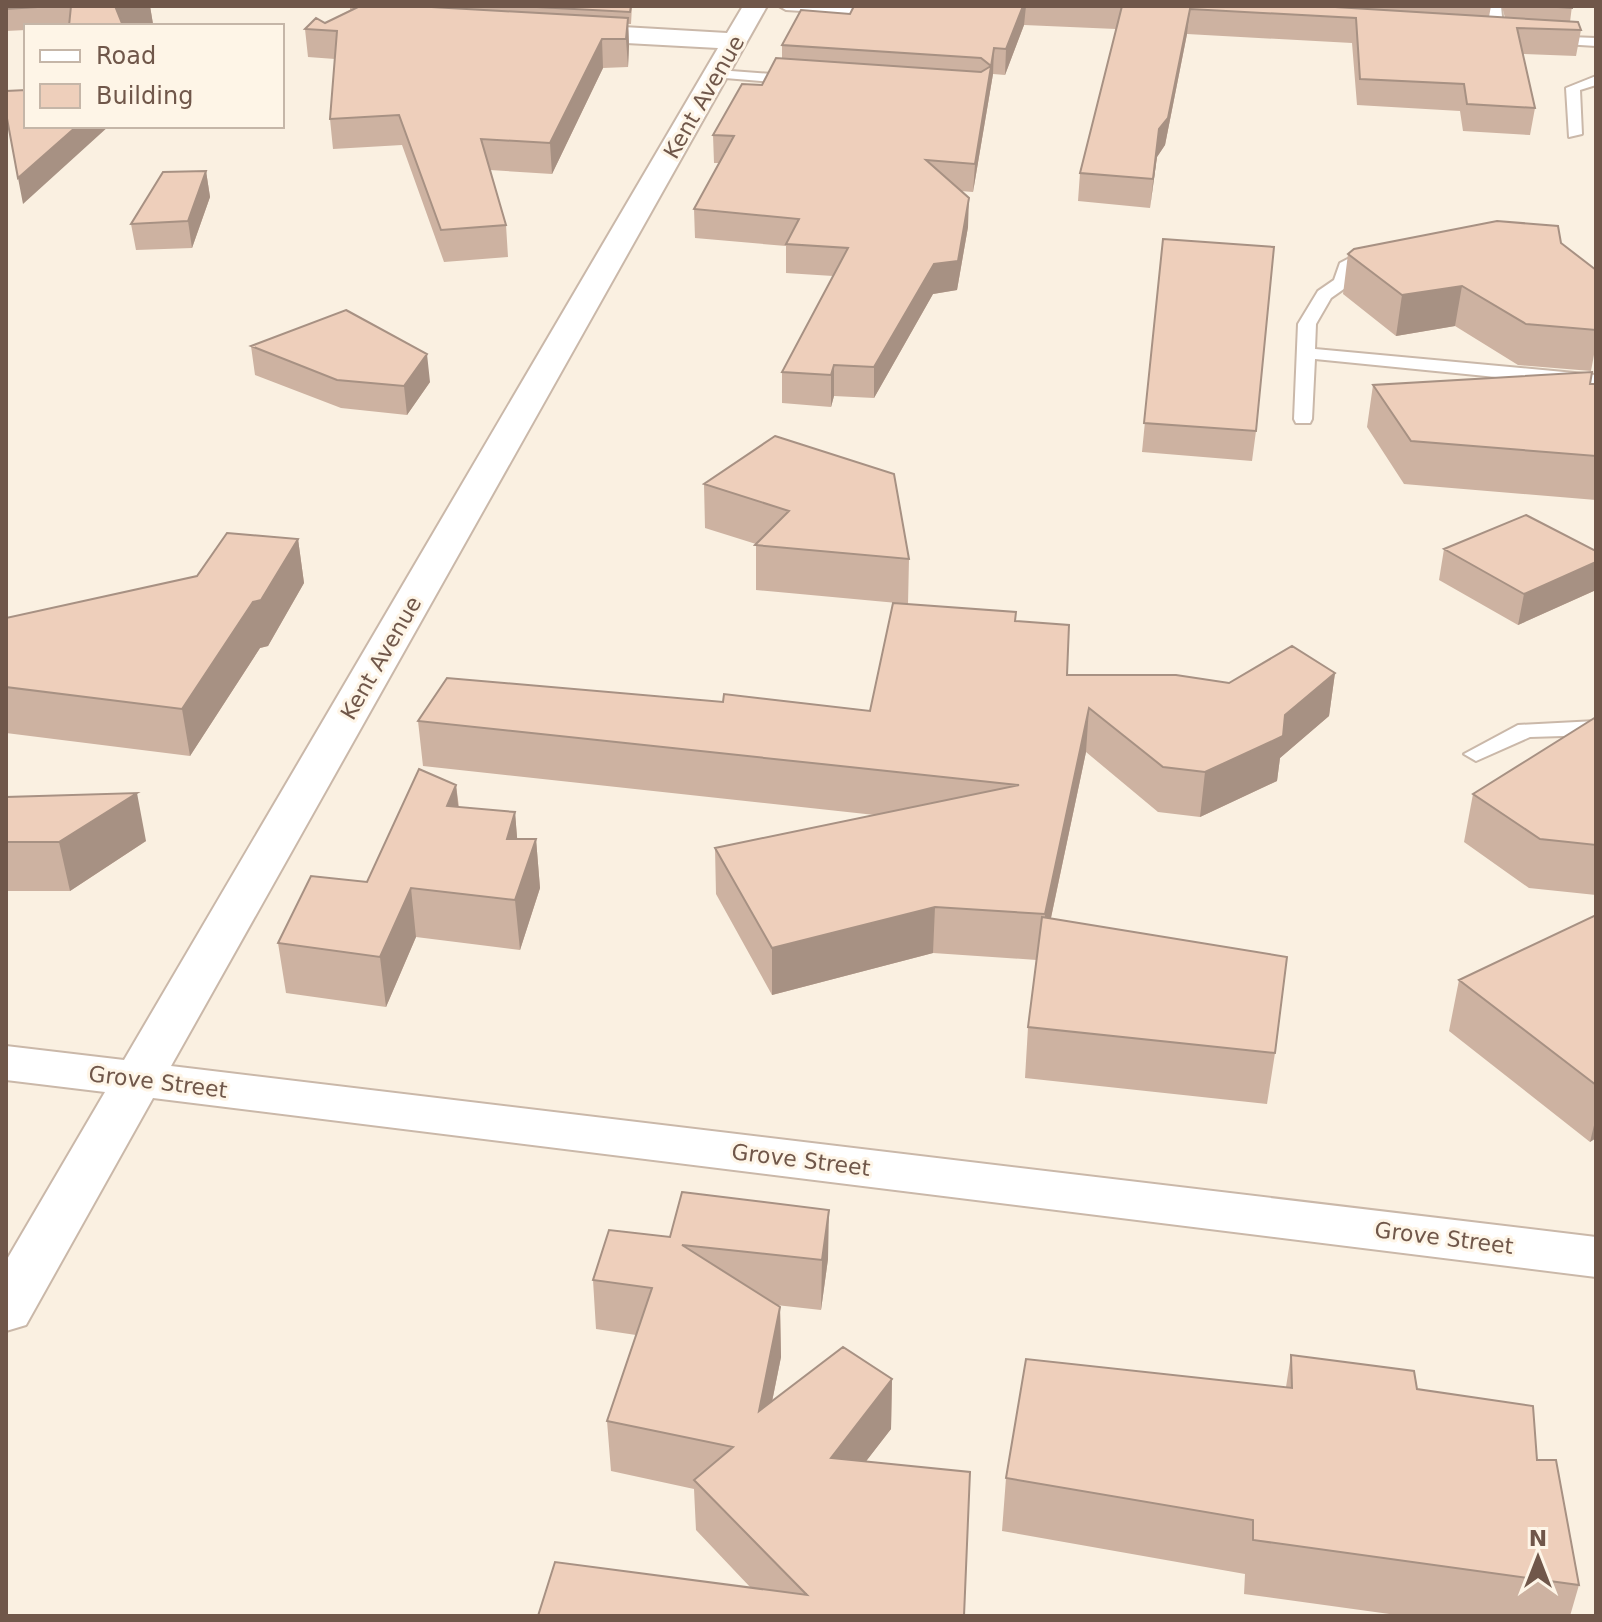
<svg xmlns="http://www.w3.org/2000/svg" width="1602" height="1622" viewBox="0 0 1602 1622" font-family="'DejaVu Sans',sans-serif">
	<rect width="100%" height="100%" fill="#faf0e1"/>
	<g fill="none" stroke-linecap="round" stroke-linejoin="round">
		<g stroke="#cab8a9" stroke-width="4">
			<path id="service" d="M779 6C804 6 873 0 891 12L884 16 786 10Z
				M1487 6H1501L1504 38 1492 35Z
				M1543 36 1596 38V46L1548 43 1543 42Z
				M718 70 798 76 805 80 798 84 713 77V71Z
				M1596 76V85L1580 90 1582 134 1569 137 1566 88Z
				M1365 250 1373 255 1354 269 1348 286 1331 298 1316 324 1315 349 1596 375V387L1315 359 1312 419 1310 423H1296L1294 419 1298 324 1318 291 1334 280 1340 263Z
				M1596 721V735L1530 737 1476 761 1464 754 1518 725Z"/>
		</g>
		<g stroke="#cab8a9" stroke-width="4">
			<path id="minor" d="M743 6H767L171 1066 1596 1237V1277L153 1098 26 1325 6 1331V1261L105 1092 6 1080V1046L124 1060 718 48 571 40 558 32 571 24 727 33Z"/>
		</g>
		<use href="#service" fill="#fff" fill-rule="evenodd"/>
		<use href="#minor" fill="#fff" fill-rule="evenodd"/>
	</g>
	<path fill="#cdb2a1" d="M6 6H150L153 24 132 26H26V30L6 31Z
		M350 6H632L631 24H628L629 46 628 67 603 68 552 174 490 170 506 225 508 257 444 262 402 145 333 149 330 119 335 59 308 57 305 29 325 23 350 10Z
		M854 6H1491L1489 17 1505 18 1502 6H1572L1570 22 1581 30 1576 56 1523 54 1535 108 1530 135 1463 131 1460 111 1357 105 1352 43 1187 34 1165 145 1157 157 1150 208 1078 201 1080 173 1116 29 1024 25 1005 75 993 74 973 192 960 191 968 227 957 290 933 294 874 398 834 396 831 407 782 403V372L833 276 786 273V246L695 238 694 209 719 163H714L713 135 762 85 782 59V45L850 14Z
		M206 171 210 197 192 248 136 250 131 224Z
		M1163 239 1256 431 1252 461 1142 452Z
		M1561 243 1596 270V344L1591 371 1518 365 1455 326 1396 336 1343 294 1348 254Z
		M251 346 430 382 407 415 341 408 255 375Z
		M1590 384H1596V500L1404 484 1367 427 1373 385Z
		M775 436 909 559 908 604 756 590V544L705 528 704 484Z
		M298 539 304 583 268 646 260 648 190 756 6 733V618L197 576Z
		M1444 549 1596 551V590L1518 625 1439 580Z
		M1015 621 1067 675 1229 683 1335 673 1329 716 1280 758 1277 781 1200 817 1158 812 1086 752 1051 918 1275 1053 1267 1104 1025 1078 1028 1027 1037 960 933 953 772 995 716 894 715 848 875 815 423 766 418 721 723 702 870 711Z
		M1596 717V895L1529 888 1464 842 1473 794Z
		M456 785 459 807 515 812 517 839H536L540 888 520 950 416 937 386 1007 286 993 278 943 367 882Z
		M6 797 146 841 70 891H6Z
		M1596 915V1138L1590 1142 1449 1031 1459 980Z
		M609 1230 828 1259 821 1310 776 1305 780 1307 781 1357 772 1402 892 1379 891 1429 866 1461 964 1616 751 1588 696 1530 694 1489 611 1471 607 1421 636 1335 596 1329 593 1280Z
		M1291 1355 1417 1389 1537 1460 1579 1585 1570 1616H1404L1244 1594 1245 1574 1002 1531 1006 1478 1286 1387Z"/>
	<path fill="#a79183" d="M115 6H150L153 24 118 26Z
		M1023 6H1026L1024 25 1005 75 1006 49Z
		M1190 9 1187 34 1165 145 1157 157 1150 208 1159 129Z
		M628 18 629 46 628 67 626 39Z
		M602 39 603 68 552 174 550 143Z
		M994 48 993 74 973 192 975 164Z
		M77 126H109L23 204 18 178Z
		M206 171 210 197 192 248 188 221Z
		M969 198 968 227 957 290 933 294 874 398V367Z
		M1462 286 1455 326 1396 336 1402 295Z
		M427 354 430 382 407 415 404 386Z
		M834 365V396L831 407V375Z
		M298 539 304 583 268 646 260 648 190 756 182 709 253 602Z
		M1596 562V590L1518 625 1524 594Z
		M1335 673 1329 716 1280 758 1277 781 1200 817 1205 772 1285 715Z
		M1089 708 1086 752 1042 960 1045 914Z
		M456 785 461 834 447 806Z
		M137 793 146 841 70 891 59 842Z
		M515 812 519 861 507 839Z
		M536 839 540 888 520 950 515 900Z
		M411 888 416 937 386 1007 380 957Z
		M935 907 933 953 772 995V948Z
		M1596 1117V1138L1590 1142Z
		M829 1210 828 1259 821 1310 822 1260Z
		M780 1307 781 1357 760 1461 759 1411Z
		M892 1379 891 1429 830 1508 831 1458Z"/>
	<path fill="#eecfbb" stroke="#a79183" stroke-width="2" d="M6 6H54L6 9Z
		M71 6H115L123 26H69Z
		M360 6H414L628 18 626 39H602L550 143 481 139 506 225 441 230 399 115 330 119 337 31 305 29 316 18 325 23Z
		M518 6H631L630 12Z
		M854 6H1023L1006 49 994 48 975 164 926 160 969 198 958 261 934 264 874 367 834 365 831 375 782 372 848 248 786 244 799 219 694 209 734 136 713 135 742 84 762 85 776 58 981 72 991 66 981 58 782 45 801 10 850 14Z
		M1122 6H1319L1578 22 1581 30 1517 28 1535 108 1467 104 1464 84 1360 79 1356 18 1190 9 1168 118 1159 129 1153 179 1080 173Z
		M1542 6H1572V8Z
		M26 90V126H77L18 178 6 113V91Z
		M206 171 188 221 131 224 163 172Z
		M1497 221 1558 226 1561 243 1596 270V330L1526 324 1462 286 1402 295 1348 254 1354 249Z
		M1163 239 1274 247 1256 431 1144 423Z
		M346 310 427 354 404 386 337 380 251 346Z
		M1592 372 1590 384H1596V456L1411 441 1373 385Z
		M775 436 894 474 909 559 755 545 789 511 704 484Z
		M1526 515 1596 551V562L1524 594 1444 549Z
		M227 533 298 539 261 600 253 602 182 709 6 687V618L197 576Z
		M893 603 1016 612 1015 621 1069 625 1067 675H1176L1229 683 1292 646 1335 673 1285 715 1283 736 1205 772 1163 767 1089 708 1045 914 935 907 772 948 715 848 1019 785 418 721 447 678 723 702 724 694 870 711Z
		M1596 717V845L1540 839 1473 794Z
		M419 769 456 785 447 806 515 812 507 839H536L515 900 411 888 380 957 278 943 311 876 367 882Z
		M137 793 59 842H6V797Z
		M1596 915V1085L1459 980Z
		M1042 917 1287 957 1275 1053 1028 1027Z
		M682 1192 829 1210 822 1260 682 1245 780 1307 759 1411 843 1347 892 1379 831 1458 970 1472 964 1616H538L555 1562 807 1595 694 1480 733 1447 607 1421 652 1288 593 1280 609 1230 670 1237Z
		M1291 1355 1414 1371 1417 1389 1533 1406 1537 1460H1556L1579 1585 1253 1540V1520L1006 1478 1026 1359 1292 1388Z"/>
	<g text-anchor="middle" dominant-baseline="central" stroke-width="6" stroke-linejoin="round" paint-order="stroke">
		<g font-size="22" fill="#70574a" stroke="#fef5e7">
			<text transform="translate(704 97) rotate(-60)">Kent Avenue</text>
			<text transform="translate(381 658) rotate(-60)">Kent Avenue</text>
			<text transform="translate(158 1082) rotate(7)">Grove Street</text>
			<text transform="translate(801 1160) rotate(7)">Grove Street</text>
			<text transform="translate(1444 1238) rotate(7)">Grove Street</text>
		</g>
	</g>
	<rect width="1602" height="1622" fill="none" stroke="#70574a" stroke-width="16"/>
	<rect x="24" y="24" width="260" height="104" fill="#fef5e7" stroke="#c5b6a8" stroke-width="2"/>
	<rect x="40" y="50" width="40" height="12" fill="#ffffff" stroke="#c5b6a8" stroke-width="2"/>
	<text x="96" y="64" font-size="24" fill="#70574a">Road</text>
	<rect x="40" y="84" width="40" height="24" fill="#eecfbb" stroke="#c5b6a8" stroke-width="2"/>
	<text x="96" y="104" font-size="24" fill="#70574a">Building</text>
	<g transform="translate(1538 1558)" stroke="#fef5e7" stroke-width="6" paint-order="stroke">
	<path d="M0-6L14 30L0 20L-14 30Z" fill="#70574a"/>
	<text y="-12" font-size="22" font-weight="bold" text-anchor="middle" fill="#70574a">N</text>
	</g>
</svg>
